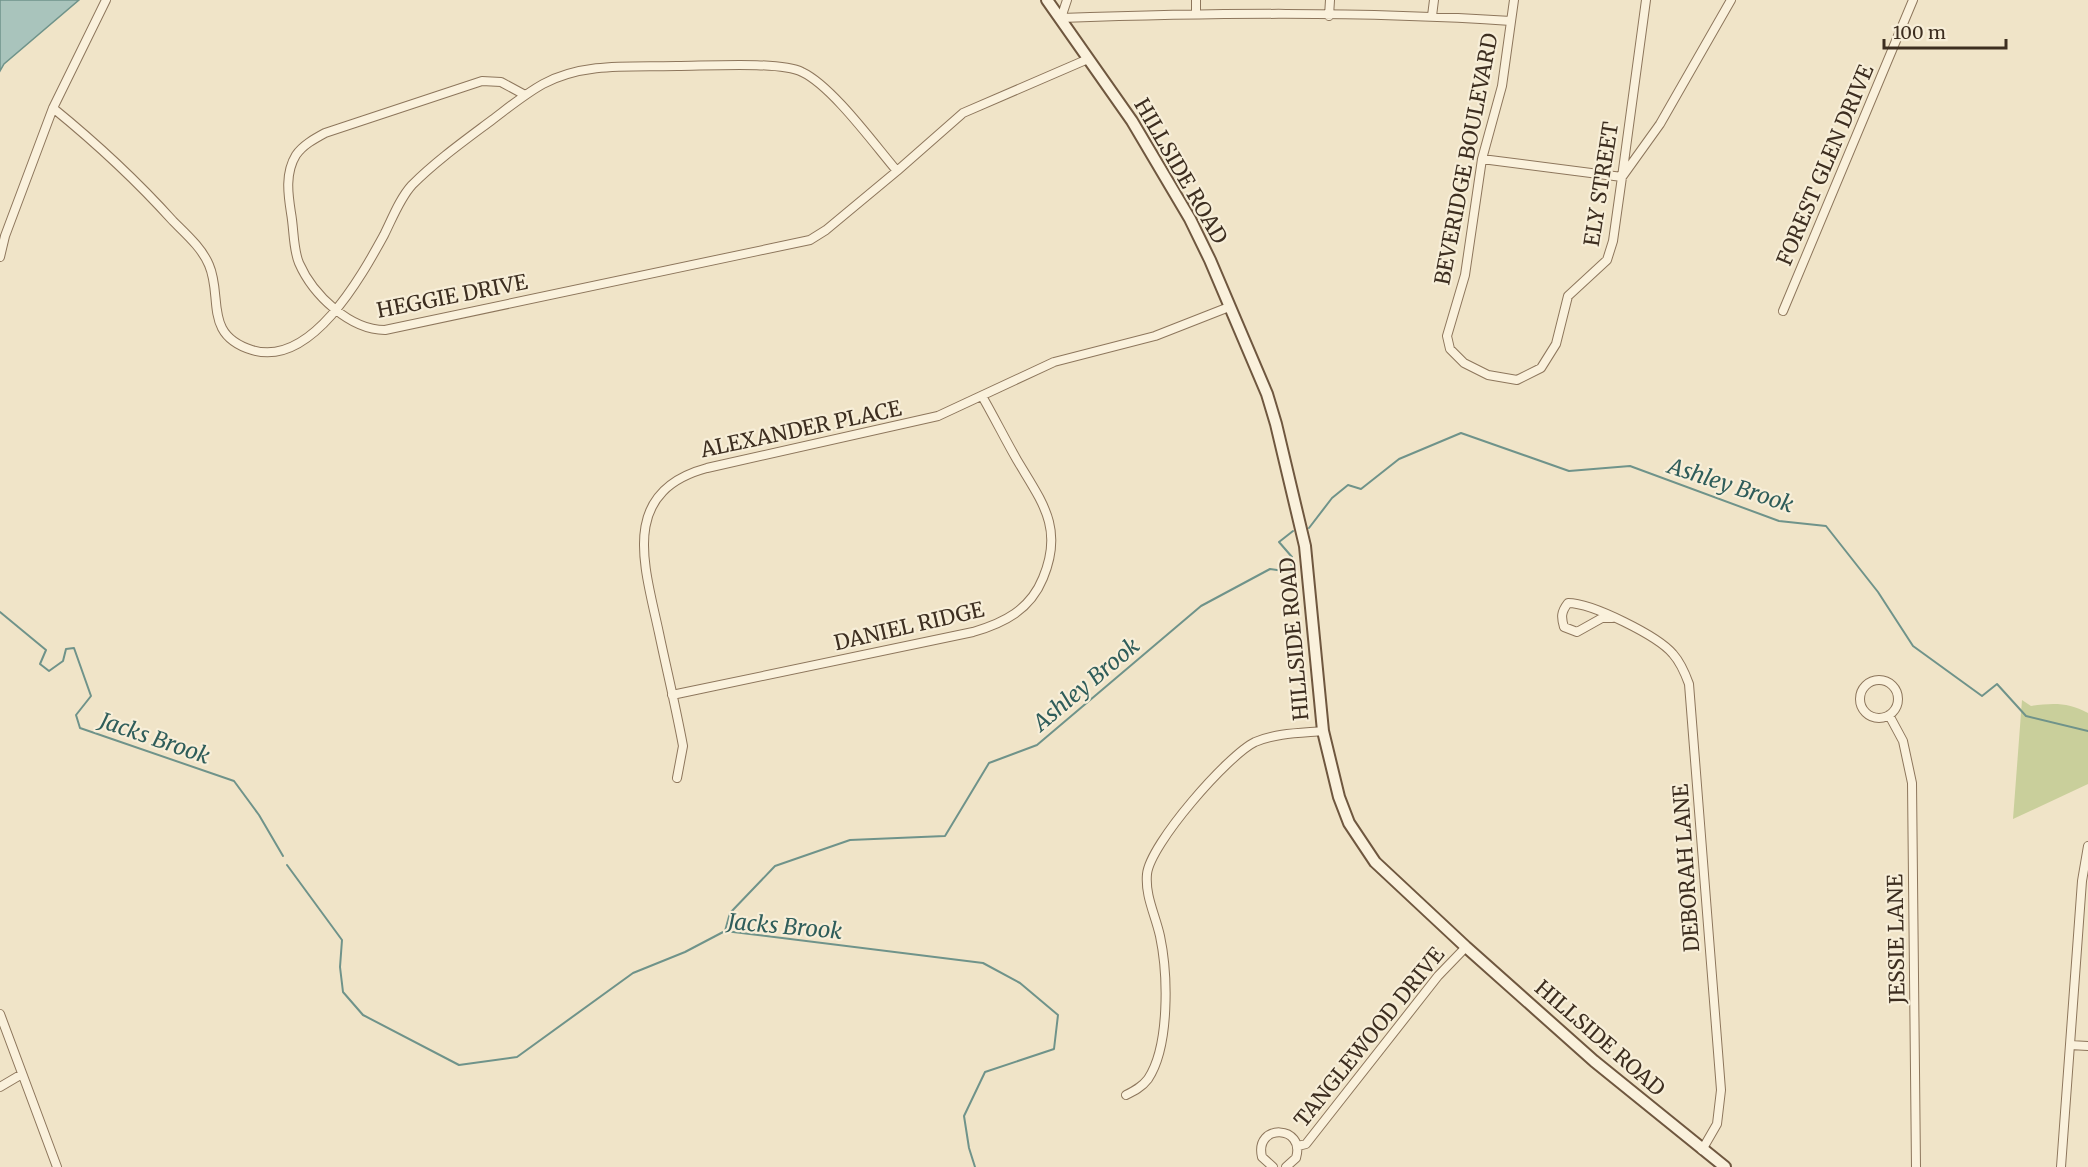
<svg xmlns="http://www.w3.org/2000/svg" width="2088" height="1167" viewBox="0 0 2088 1167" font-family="Merriweather,serif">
	<rect width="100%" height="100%" fill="#f0e4c8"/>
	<path fill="#c9cf9b" d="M2022 700 2031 706C2052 703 2068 702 2088 713V784L2013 819Z"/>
	<path fill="#a9c4bc" stroke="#6f938a" stroke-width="1.5" d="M0 0H79L4 64 0 71Z"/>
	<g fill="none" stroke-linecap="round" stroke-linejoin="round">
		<path stroke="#6f938a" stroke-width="2" d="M1309 528 1332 498 1348 485 1361 489 1399 459 1461 433 1569 471 1630 466 1779 521 1826 526 1878 592 1913 646 1982 696 1997 684 2026 716 2088 731
			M0 612 46 650 40 664 49 671 63 661 66 649 74 648 91 696 76 715 80 728 234 781 259 815 283 856
			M287 865 342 940 340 967 343 992 363 1015 459 1065 517 1057 633 973 685 952 725 931 983 963 1020 983 1058 1015 1054 1049 985 1072 964 1116 969 1148 975 1167
			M725 931 730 913 775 866 850 840 945 836 989 763 1037 745 1201 606 1270 569 1291 572 1292 557 1279 542 1293 531"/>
		<g stroke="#8d765c" stroke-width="10">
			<path id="street" d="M1067 0 1061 18C1210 13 1361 11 1511 21
				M1514 0 1502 86 1482 159 1465 275 1447 336 1450 349 1464 363 1488 375 1517 380 1541 368 1556 344 1568 296 1607 260 1613 241 1622 177 1646 0
				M1196 14V0
				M1329 16 1330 0
				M1432 16 1434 0
				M525 95 501 82 482 81 325 133C314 139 303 145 296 155 285 173 288 194 291 213 294 229 293 249 299 263 313 295 350 330 385 330L810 240 826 230 897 171
				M53 108C96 143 136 180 173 221 186 234 202 248 209 265 223 297 203 335 252 350 311 368 361 277 384 235 392 219 400 198 412 185 436 161 464 141 492 120 508 108 525 94 543 84 584 62 632 67 677 66 705 66 780 61 802 72 832 86 874 144 897 171L963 113 1088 59
				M1482 159 1622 177 1660 124 1731 0
				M0 257 5 236 53 108 106 0
				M1783 311 1913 0
				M1612 618H1602L1577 632 1564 627C1561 617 1561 612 1568 603 1592 603 1658 636 1673 654 1681 663 1685 673 1689 684L1721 1090 1717 1124 1702 1150
				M1860 699a19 19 0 1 1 38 0a19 19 0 1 1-38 0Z
				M672 695 973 632C1004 623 1030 610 1043 578 1064 528 1042 502 1017 460 1005 439 994 417 982 396
				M1889 715 1903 741 1912 783 1916 1167
				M677 778 683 746C676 708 667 671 659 633 645 567 618 492 707 468L938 416 1054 362 1155 336 1229 307
				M0 1014 57 1167
				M2070 1045 2088 1046
				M0 1087 22 1074
				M1126 1095C1134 1091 1142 1087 1148 1079 1170 1046 1168 974 1160 936 1155 914 1145 896 1147 874 1150 844 1228 755 1255 742 1276 733 1300 733 1323 731
				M1298 1146 1306 1144 1438 976 1466 947
				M1273 1167 1262 1157C1254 1123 1306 1125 1296 1158L1286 1167
				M2061 1167 2082 881 2088 846"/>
		</g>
		<g stroke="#6f573f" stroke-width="14">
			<path id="secondary" d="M1047 0 1132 121 1190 219 1210 260 1267 394 1276 424 1305 546 1323 731 1339 797 1349 823 1375 862 1466 947 1594 1061 1725 1167"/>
		</g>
		<use href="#street" stroke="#faf1dc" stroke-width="8"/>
		<use href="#secondary" stroke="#faf1dc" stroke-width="10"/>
	</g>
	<g text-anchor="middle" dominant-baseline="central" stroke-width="4.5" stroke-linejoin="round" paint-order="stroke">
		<g font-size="21" fill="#3d2e20" stroke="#f7eed8">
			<text transform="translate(1466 159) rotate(-79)">BEVERIDGE BOULEVARD</text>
			<text transform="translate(1825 165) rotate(-67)">FOREST GLEN DRIVE</text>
			<text transform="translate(1181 171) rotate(60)">HILLSIDE ROAD</text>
			<text transform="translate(1601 184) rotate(-81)">ELY STREET</text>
			<text transform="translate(452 296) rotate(-11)">HEGGIE DRIVE</text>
			<text transform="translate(801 429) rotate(-12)">ALEXANDER PLACE</text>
			<text transform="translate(909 626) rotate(-13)">DANIEL RIDGE</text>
			<text transform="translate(1294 639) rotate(-95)">HILLSIDE ROAD</text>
			<text transform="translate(1686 868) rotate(-94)">DEBORAH LANE</text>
			<text transform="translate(1896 939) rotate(-91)">JESSIE LANE</text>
			<text transform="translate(1369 1037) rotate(-51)">TANGLEWOOD DRIVE</text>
			<text transform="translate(1600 1038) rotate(41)">HILLSIDE ROAD</text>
		</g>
		<g font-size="22" font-style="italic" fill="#2f5d5a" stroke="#f7eed8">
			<text transform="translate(1731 485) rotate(18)">Ashley Brook</text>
			<text transform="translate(1086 684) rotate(-40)">Ashley Brook</text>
			<text transform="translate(155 738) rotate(19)">Jacks Brook</text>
			<text transform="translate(785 926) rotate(5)">Jacks Brook</text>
		</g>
	</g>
	<path d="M1884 39v9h122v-9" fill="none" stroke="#3d2e20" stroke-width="3"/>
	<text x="1893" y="39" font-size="18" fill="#3d2e20" stroke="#f7eed8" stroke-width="4.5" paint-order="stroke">100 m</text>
</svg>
